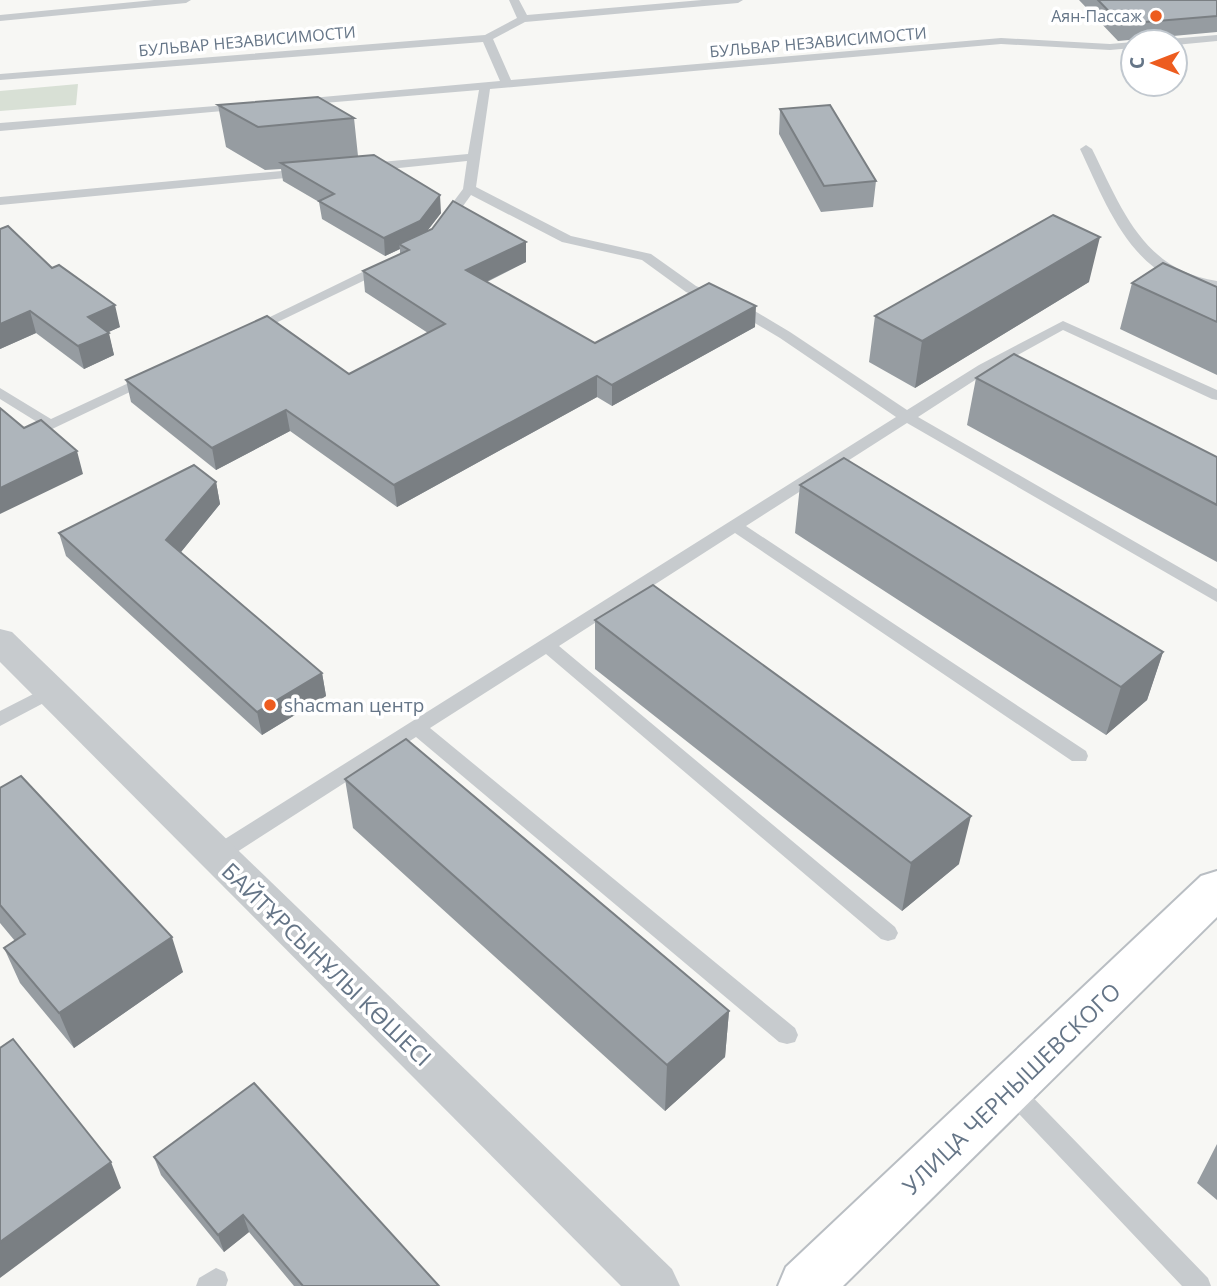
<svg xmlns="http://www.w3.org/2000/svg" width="1217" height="1286" viewBox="0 0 1217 1286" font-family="'Open Sans',sans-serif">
	<rect width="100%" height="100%" fill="#f7f7f4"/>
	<path fill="#d8e0d5" d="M78 84 76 105 0 111V91Z"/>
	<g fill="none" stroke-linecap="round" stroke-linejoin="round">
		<g stroke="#b9bec3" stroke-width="4">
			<path id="secondary" d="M1217 871V917L843 1286H778L786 1267 1201 876Z"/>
		</g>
		<path fill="#c7cbce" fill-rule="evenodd" d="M154 0H191L186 3 0 21V15Z
			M509 0H519L527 15 702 0H743L738 3 525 22 493 39 511 80 1001 38 1110 44 1133 42H1134L1133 48 1110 50 1001 44 490 89 476 187 571 236 651 254 696 286 748 307 790 332 907 410 979 365 1063 321 1217 390V400L1212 399 1063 330 989 371 918 417 1217 589V602L907 423 746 526 1086 751 1088 756 1086 761H1072L735 533 559 646 895 927 898 933 895 939 888 941 881 939 546 654 430 728 795 1028 798 1035 795 1042 787 1044 779 1042 416 737 223 861 216 863 209 861 206 855 209 849 896 417 780 338 738 313 686 292 642 260 562 242 471 195 450 224H440L439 221 463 189 467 161 370 171 364 167 370 163 468 154 479 90 300 105 294 102 300 99 500 81 483 42 0 80V74L485 35 517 18Z
			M1217 35V41L1175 45V42H1164L1169 39Z
			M241 104 247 107 245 109 0 131V123Z
			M1086 145 1092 149C1122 209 1143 270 1217 281V289C1201 287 1184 285 1169 277 1123 253 1101 193 1080 149Z
			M303 169 309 173 307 176 0 205V197Z
			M385 261 392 265 390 268 257 332 252 333 245 329Z
			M148 374 153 375V381L50 430 0 399V388L51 419Z
			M49 686 58 692 55 697 0 726V711Z
			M1010 1079 1018 1082 1208 1278 1211 1286H1182L1002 1096 999 1089 1002 1082Z
			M216 1268 225 1272 228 1280 226 1286H196L199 1278Z"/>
		<path fill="#c7cbce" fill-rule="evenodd" d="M0 629 12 632 672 1269 680 1286H621L0 662Z"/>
		<use href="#secondary" fill="#fff" fill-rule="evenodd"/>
	</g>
	<path fill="#969ca1" d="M1079 0H1217V32L1118 41Z
		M218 105 354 118 358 156 441 213 427 231 526 242V262L487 282 595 343 755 327 612 406 597 397 397 507 290 431 216 470 131 402 126 380 349 374 428 333 365 292 363 271 400 254V249L385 256 322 219 319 202 283 181 281 169 265 170 226 147Z
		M780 109 876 181 873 207 821 212 779 134Z
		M0 229 52 268 120 327 108 332 114 355 84 369 36 333 0 349Z
		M1089 282 915 388 869 362 875 316Z
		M1132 283 1217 287V375L1120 329Z
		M976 378 1217 457V562L967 425Z
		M216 482 220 504 181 552 322 673 326 696 262 735 66 556 59 533Z
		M800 485 1163 652 1147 700 1106 735 795 533Z
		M595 620 959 864 902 911 595 669Z
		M345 779 729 1011 725 1057 665 1111 353 828Z
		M0 788 183 972 74 1048 20 983 4 948 15 941 0 923Z
		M1217 1144V1200L1197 1183Z
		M154 1157 439 1286H294L249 1232 224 1252 161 1175Z"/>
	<path fill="#7a7f83" d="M440 195 441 213 421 239 399 244 400 249 385 256 384 238Z
		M1100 237 1089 282 915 388 922 341Z
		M526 242V262L467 291 466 270Z
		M115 305 120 327 93 339 88 317Z
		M756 306 755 327 612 406V385Z
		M30 311 36 333 0 349V324Z
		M109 333 114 355 84 369 78 346Z
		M597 376V397L397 507 394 485Z
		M286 410 290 431 216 470 212 448Z
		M77 451 83 474 0 514V488Z
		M216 482 220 504 172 563 166 540Z
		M1163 652 1147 700 1106 735 1121 687Z
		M322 673 326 696 262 735 257 712Z
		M971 816 959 864 902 911 911 863Z
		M172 937 183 972 74 1048 59 1013Z
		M729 1011 725 1057 665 1111 667 1065Z
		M111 1162 121 1188 0 1278V1242Z
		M243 1215 249 1232 224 1252 218 1235Z"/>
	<path fill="#aeb5bb" stroke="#7a7f83" stroke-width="2" d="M1098 0H1217V16L1121 24Z
		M318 97 354 118 258 127 218 105Z
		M830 105 876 181 824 186 780 109Z
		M374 155 440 195 420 221 384 238 319 201 334 194 281 163Z
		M453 201 526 242 466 270 595 343 709 283 756 306 612 385 597 376 394 485 286 410 212 448 126 380 267 316 349 374 445 324 363 271 409 250 399 244 432 229Z
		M1053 215 1100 237 922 341 875 316Z
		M8 226 52 268 59 265 115 305 88 317 109 333 78 346 30 311 0 324V229Z
		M1163 263 1217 287V322L1132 283Z
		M1014 354 1217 457V505L976 378Z
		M0 408 24 428 41 420 77 451 0 488Z
		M844 458 1163 652 1121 687 800 485Z
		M194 465 216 482 166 540 322 673 257 712 59 533Z
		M653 585 971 816 911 863 595 620Z
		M406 739 729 1011 667 1065 345 779Z
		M21 776 172 937 59 1013 4 948 25 934 0 905V788Z
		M13 1039 111 1162 0 1242V1048Z
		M254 1083 439 1286H303L243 1215 218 1235 154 1157Z"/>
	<g fill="#ed5c1f" stroke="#fff" stroke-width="2.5">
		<circle cx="1156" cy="16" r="7"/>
		<circle cx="270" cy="705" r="7"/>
	</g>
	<g text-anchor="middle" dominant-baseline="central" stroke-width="7" stroke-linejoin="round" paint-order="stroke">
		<g font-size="16" fill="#657587" stroke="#fff" text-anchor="end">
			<text x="1142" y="16">Аян-Пассаж</text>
		</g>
		<g font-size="16" fill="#657587" stroke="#fff">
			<text transform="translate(247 41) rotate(-5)">БУЛЬВАР НЕЗАВИСИМОСТИ</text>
			<text transform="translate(818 42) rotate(-5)">БУЛЬВАР НЕЗАВИСИМОСТИ</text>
		</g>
		<g font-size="19" fill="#657587" stroke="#fff" text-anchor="start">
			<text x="284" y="705">shacman центр</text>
		</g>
		<g font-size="23" fill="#657587" stroke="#fff">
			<text transform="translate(327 964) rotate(44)">БАЙТҰРСЫНҰЛЫ КӨШЕСІ</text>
			<text transform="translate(1011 1088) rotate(-44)">УЛИЦА ЧЕРНЫШЕВСКОГО</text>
		</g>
	</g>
	<g transform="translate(1154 63) rotate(270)"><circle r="33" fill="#ffffff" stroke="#c1c8cf" stroke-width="2"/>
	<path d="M0-5L12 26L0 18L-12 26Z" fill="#ed5c1f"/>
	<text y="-10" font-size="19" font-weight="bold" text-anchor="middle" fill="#657587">С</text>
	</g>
</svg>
